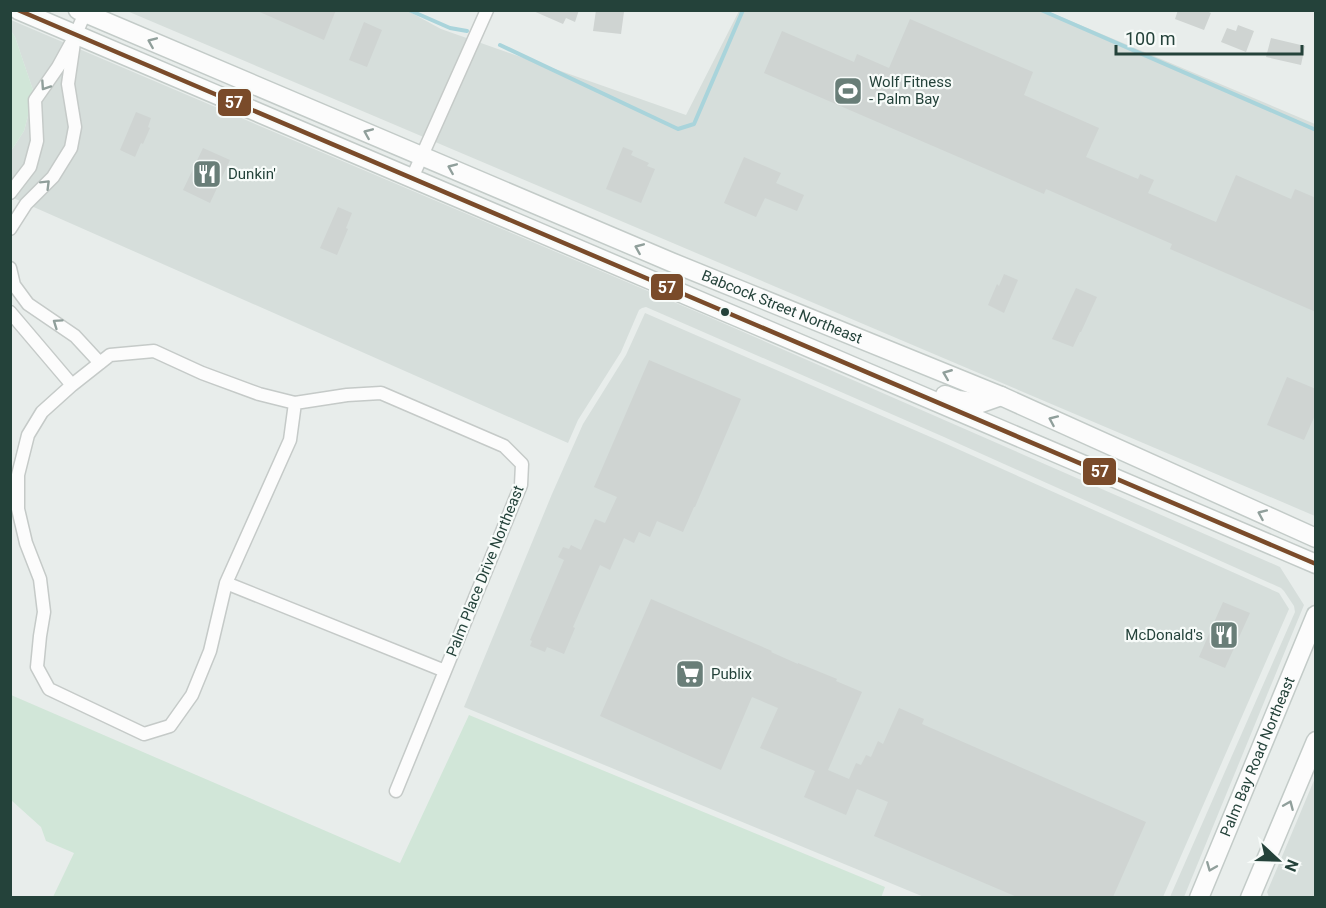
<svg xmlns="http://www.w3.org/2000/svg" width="1326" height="908" viewBox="0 0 1326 908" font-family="Roboto,sans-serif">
	<rect width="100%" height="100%" fill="#e8edeb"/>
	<path fill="#d6dedb" d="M127 11H408L441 29 686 115 739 11H1047L1315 124V516Z
		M11 20 709 317 1280 567 1304 605 1184 897H1170L1295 612 1294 606 1284 591 1281 588 944 437 646 307 642 308 639 310 621 352 578 420 568 443 11 197V151L24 131 34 93 15 37 11 31Z
		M645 313 942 442 1279 593 1289 609 1163 897H924L464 707 552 494 583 424 626 355Z
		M1315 778V897H1269L1267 892Z"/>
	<path fill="#d1e6d8" d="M11 31 15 37 34 93 24 131 11 151Z
		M11 695 400 863 469 715 885 887 881 898 53 897 74 853 46 841 41 827 11 800Z"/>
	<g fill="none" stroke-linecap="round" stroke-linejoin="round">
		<path stroke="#a9d4db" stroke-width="4" d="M409 10 450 28 467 31
			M1041 10 1316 130
			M500 45 678 129 694 124 743 10"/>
	</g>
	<path fill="#cfd4d2" d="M255 10H336L324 40Z
		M531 10H579L575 22 566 18 563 24Z
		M596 10 624 12 621 34 593 31Z
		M1178 10H1205L1211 13 1204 30 1175 19Z
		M910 19 1033 72 1024 95 1099 128 1086 157 1138 179 1140 174 1154 180 1148 193 1216 222 1236 175 1291 199 1295 189 1316 198V312L1170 249 1172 244 1046 189 1044 194 764 73 782 31 854 62 857 54 889 68Z
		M364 22 382 30 367 67 349 60Z
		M1238 25 1254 31 1246 52 1221 42 1227 28 1236 31Z
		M1271 38 1305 46 1301 65 1266 57Z
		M136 112 151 118 148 127 150 128 143 144 141 143 135 157 120 150Z
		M623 147 633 151 631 155 649 163 647 166 655 169 641 203 606 189Z
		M203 148 230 160 210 203 183 190Z
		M744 157 781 173 776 183 804 195 797 211 765 198 756 217 724 203Z
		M338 207 352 213 346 228 348 229 337 255 320 248Z
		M1004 274 1018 280 1004 313 988 305 997 284 999 286Z
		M1076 288 1097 297 1081 332H1080L1073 347 1052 339Z
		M649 360 741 399 695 507H694L683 532 657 521 650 537 639 532 634 543 624 538 610 570 600 565 573 627 575 628 564 654 547 647 545 652 530 646 532 641 530 640 564 560 558 557 563 547 569 549 571 545 581 550 595 519 605 523 617 497 594 487Z
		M1287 377 1316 389V413L1304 440 1267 425Z
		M651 599 772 651 771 652 798 664V663L837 679 836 681 862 692 828 770 849 779 856 763 861 765 866 755 871 757 878 741 883 744 899 708 924 719 922 724 1146 822 1113 897H1017L874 836 888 802 857 789 846 815 804 797 815 771 760 748 778 708 752 697 721 770 600 716Z
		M1223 602 1250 613 1225 668 1199 657Z"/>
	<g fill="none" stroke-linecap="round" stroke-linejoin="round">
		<g stroke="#c5cac8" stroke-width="15">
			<path id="street" d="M412 178 487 10
				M10 193 30 167 37 141 35 100 58 67 75 36 85 13
				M10 229 26 204 53 177 71 148 75 127 68 84 75 36
				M10 268 14 285 28 304 75 336 100 363
				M10 312 72 385
				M154 351 202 373 259 394 295 403 290 440 226 583 210 651 192 695 170 726 144 734 49 689 37 667 40 636 44 612 40 579 26 543 18 509V475L28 435 42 412 72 385 110 355Z
				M295 403 347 395 381 393 504 446 522 464 521 485 396 791
				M226 583 445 671"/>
		</g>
		<g stroke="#c3cbc8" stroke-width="21">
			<g id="secondary">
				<path d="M18 10 1316 564"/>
				<path id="s1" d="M78 10 671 262 1001 396 1316 538"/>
				<path d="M945 395 958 400 981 403 1001 396"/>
				<path id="s2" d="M1199 898 1316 615"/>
				<path d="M1250 898 1316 741"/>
			</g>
		</g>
		<use href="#street" stroke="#fcfcfc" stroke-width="12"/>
		<use href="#secondary" stroke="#fcfcfc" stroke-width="18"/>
		<g stroke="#f7fbf9" stroke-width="9">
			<path id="bus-1" d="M18 10 1316 564"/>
		</g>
		<use href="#bus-1" stroke="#7a4b2a" stroke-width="4.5"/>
	</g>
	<defs><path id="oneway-chevron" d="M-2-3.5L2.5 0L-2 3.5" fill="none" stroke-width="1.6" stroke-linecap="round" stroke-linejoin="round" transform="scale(1.5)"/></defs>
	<g stroke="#909f9b">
		<use href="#oneway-chevron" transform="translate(152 42) rotate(-157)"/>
		<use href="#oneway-chevron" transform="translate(45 86) rotate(124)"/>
		<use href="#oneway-chevron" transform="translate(368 133) rotate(-157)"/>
		<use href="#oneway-chevron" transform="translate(452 168) rotate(-157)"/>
		<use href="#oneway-chevron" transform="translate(46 184) rotate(-45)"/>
		<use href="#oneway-chevron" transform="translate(639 248) rotate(-157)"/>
		<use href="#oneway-chevron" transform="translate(57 323) rotate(-145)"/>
		<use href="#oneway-chevron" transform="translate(947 374) rotate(-158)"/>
		<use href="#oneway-chevron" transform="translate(1053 420) rotate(-156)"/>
		<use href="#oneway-chevron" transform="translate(1262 514) rotate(-156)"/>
		<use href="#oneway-chevron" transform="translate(1289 805) rotate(-67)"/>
		<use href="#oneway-chevron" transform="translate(1211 867) rotate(112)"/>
	</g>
	<defs>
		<g id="stadium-square" transform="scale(1.5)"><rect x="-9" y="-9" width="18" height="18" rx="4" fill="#697e78" stroke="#f7fbf9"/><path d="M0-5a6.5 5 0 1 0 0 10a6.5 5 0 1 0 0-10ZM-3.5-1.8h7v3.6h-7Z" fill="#fff"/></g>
		<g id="restaurant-square" transform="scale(1.5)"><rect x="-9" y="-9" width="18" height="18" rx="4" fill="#697e78" stroke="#f7fbf9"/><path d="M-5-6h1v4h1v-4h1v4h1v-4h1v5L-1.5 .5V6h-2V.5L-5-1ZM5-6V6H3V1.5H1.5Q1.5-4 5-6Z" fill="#fff"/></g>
		<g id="supermarket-square" transform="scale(1.5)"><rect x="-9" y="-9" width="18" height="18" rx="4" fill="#697e78" stroke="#f7fbf9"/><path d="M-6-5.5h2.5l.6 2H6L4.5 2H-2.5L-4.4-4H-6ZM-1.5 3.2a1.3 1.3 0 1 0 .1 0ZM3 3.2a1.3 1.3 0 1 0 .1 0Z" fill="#fff"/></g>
	</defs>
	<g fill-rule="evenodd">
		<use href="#stadium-square" x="848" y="91"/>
		<use href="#restaurant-square" x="207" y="174"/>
		<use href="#restaurant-square" x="1224" y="635"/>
		<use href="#supermarket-square" x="690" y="674"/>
	</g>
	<circle fill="#24423a" stroke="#f7fbf9" stroke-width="2" cx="725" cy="312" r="5"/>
	<g text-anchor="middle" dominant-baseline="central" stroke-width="4.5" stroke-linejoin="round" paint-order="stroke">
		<g font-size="15" fill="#24423a" stroke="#f7fbf9" text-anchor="start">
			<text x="869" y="82">Wolf Fitness<tspan x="869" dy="17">- Palm Bay</tspan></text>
			<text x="228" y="174">Dunkin'</text>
			<text x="1203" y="635" text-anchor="end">McDonald's</text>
			<text x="711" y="674">Publix</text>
		</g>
		<g font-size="15" fill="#24423a" stroke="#f7fbf9">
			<text stroke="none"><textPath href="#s1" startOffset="764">Babcock Street Northeast</textPath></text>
			<text transform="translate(485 571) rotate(-68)">Palm Place Drive Northeast</text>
			<text stroke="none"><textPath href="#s2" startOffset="153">Palm Bay Road Northeast</textPath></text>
		</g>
	</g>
	<g stroke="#f7fbf9" stroke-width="2">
		<rect x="217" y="88" width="35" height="29" rx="6" fill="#7a4b2a"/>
		<rect x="650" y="273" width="34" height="28" rx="6" fill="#7a4b2a"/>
		<rect x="1082" y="457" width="35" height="29" rx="6" fill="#7a4b2a"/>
	</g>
	<g font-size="16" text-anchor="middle" font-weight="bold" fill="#fff">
		<text x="234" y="108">57</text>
		<text x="667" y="293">57</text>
		<text x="1100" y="477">57</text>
	</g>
	<rect width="1326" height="908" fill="none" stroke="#24423a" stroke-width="24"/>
	<g transform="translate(1278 860) rotate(112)" stroke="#f7fbf9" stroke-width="4.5" paint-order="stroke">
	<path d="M0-4.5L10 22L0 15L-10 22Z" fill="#24423a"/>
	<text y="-9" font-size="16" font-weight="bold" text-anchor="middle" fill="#24423a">N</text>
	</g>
	<path d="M1116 45v9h186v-9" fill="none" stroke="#24423a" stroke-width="3"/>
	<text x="1125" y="45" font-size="18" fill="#24423a" stroke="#f7fbf9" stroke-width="4.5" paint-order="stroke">100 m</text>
</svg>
